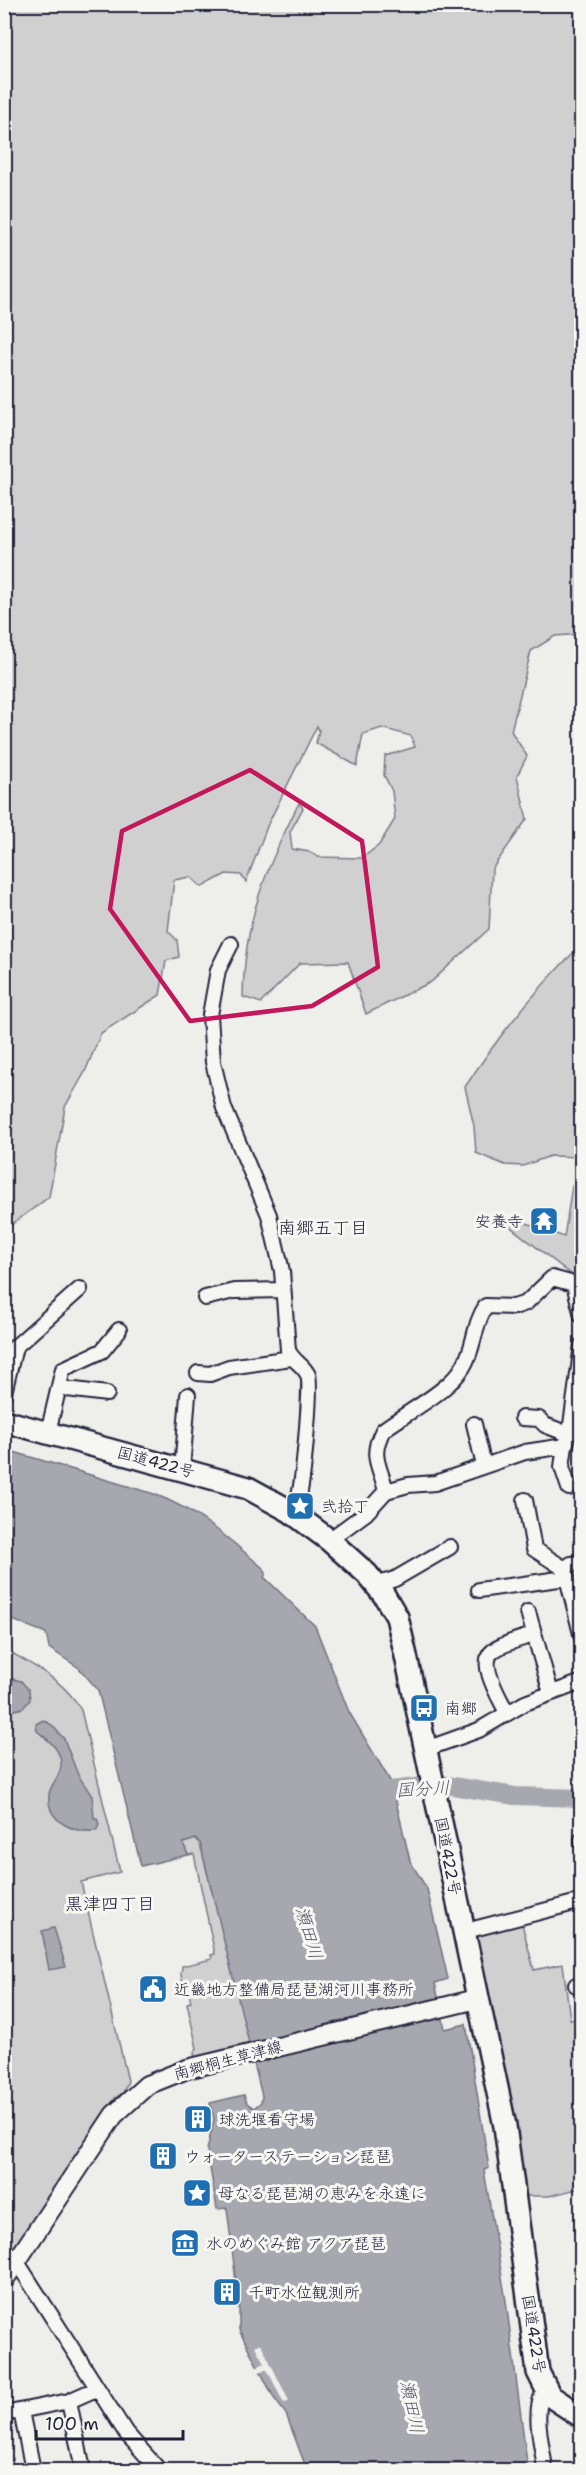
<svg xmlns="http://www.w3.org/2000/svg" width="586" height="2475" viewBox="0 0 586 2475" font-family="'Shantell Sans','Klee One',sans-serif">
	<rect width="100%" height="100%" fill="#eeeeeb"/>
	<filter id="ink" filterUnits="userSpaceOnUse"><feTurbulence type="fractalNoise" baseFrequency=".0167" numOctaves="2"/><feDisplacementMap in="SourceGraphic" scale="12" xChannelSelector="R" yChannelSelector="G"/><feConvolveMatrix kernelMatrix="1 2 1 2 8 2 1 2 1" color-interpolation-filters="sRGB"/></filter>
	<g filter="url(#ink)">
		<path fill="#d0d0d1" stroke="#797986" stroke-width="1.5" d="M5 4 581 5 582 634 555 636 531 651 511 731 527 756 517 776 527 819 492 869 489 929 431 982 366 1014 348 962 300 963 261 1003 243 997C244 921 265 870 299 803L303 808 290 832 292 849 310 852 318 857 362 858 379 845 395 819 392 791 384 775 385 756 415 747 411 736 382 728 363 734 357 766 316 743 319 730 317 726 268 824 246 882 241 875 226 874 202 887 190 877 174 880 168 931 177 940 179 957 166 961 160 995 101 1033 85 1072 65 1107 49 1197 5 1229Z
			M581 945V1157L550 1156 523 1166 505 1165 476 1153 474 1126 465 1087C499 1035 537 988 581 945Z
			M581 1181V1282L508 1225 513 1218 564 1237 572 1186Z
			M5 1649C32 1665 66 1681 81 1710L120 1872 81 1882 128 2081 123 2093 115 2098 36 2215 5 2267Z
			M196 1839 200 1843 251 2045 195 2058 194 2053 197 2048 187 2003 191 2002 189 1993 185 1994 181 1975 182 1966 212 1959 211 1955 215 1954 194 1854 188 1855 183 1843Z
			M521 1920 534 1970 563 1964 570 2019 581 2021V2188L549 2196H524L512 2109 475 1931Z"/>
		<path fill="#a7a7af" stroke="#727281" stroke-width="1.5" d="M4 1449 154 1494C197 1510 230 1539 264 1569L266 1573 264 1577 315 1626 349 1712 392 1784 415 1782 418 1792 395 1797 410 1861 427 1889 448 1979 435 1983 445 2029 466 2024 489 2168 484 2170 506 2301 528 2470H307L286 2414 274 2398 239 2330V2306L227 2208 217 2209 207 2150 214 2119 210 2103 244 2095 247 2103 254 2108 261 2102 262 2096 200 1843 196 1839 183 1843 188 1855 141 1866 98 1690 79 1668 49 1648 46 1633 5 1617Z
			M4 1677 21 1681 29 1690 30 1700 23 1708 11 1711 5 1708Z
			M43 1720 52 1725 64 1739 78 1775 92 1796 94 1818H97L99 1825 96 1831C74 1833 46 1822 49 1794 51 1783 62 1775 61 1764 61 1749 48 1740 37 1731L36 1724Z
			M54 1928 66 1967 49 1970 42 1931Z"/>
		<path fill="#eeeeeb" d="M258 2344H261L289 2401 286 2403 283 2402 268 2371 265 2369 258 2373 256 2368 264 2363 255 2346Z"/>
		<g fill="none" stroke-linecap="round" stroke-linejoin="round">
			<path stroke="#a7a7af" stroke-width="18" d="M391 1790 440 1784 515 1796 582 1798"/>
			<g stroke="#22223b" stroke-width="18">
				<path id="minor" d="M231 944 218 970 210 1015 213 1062 224 1108 269 1215 282 1271 288 1350C292 1361 303 1364 308 1375 312 1384 303 1482 299 1495 297 1500 293 1506 290 1511
					M205 1298 234 1291 283 1290
					M198 1373 210 1374 229 1367 291 1358
					M59 1388 107 1394
					M4 1393 15 1347 80 1289
					M522 1418 539 1419 545 1425 568 1434
					M474 1424 484 1466
					M48 1433 63 1369 102 1351 119 1330
					M565 1446 562 1467 569 1488
					M182 1470 188 1395
					M386 1491C380 1465 369 1457 383 1430 407 1412 449 1391 463 1367 475 1348 473 1325 486 1306L514 1307 526 1303 552 1278 574 1284 582 1316
					M525 1500 534 1549 565 1569 582 1638
					M329 1540 366 1513 386 1491 408 1485 435 1483 525 1452 565 1446 570 1432 582 1345
					M565 1569 571 1564 582 1563
					M376 1585 395 1579 450 1547
					M479 1590 566 1578
					M528 1612 551 1693
					M507 1713C501 1700 477 1663 493 1651 503 1643 521 1639 533 1635
					M426 1749 479 1730 525 1703 582 1682
					M582 1839V1843
					M462 1932 582 1901
					M576 1985H582
					M17 2262 126 2433 159 2470
					M545 2390C531 2410 543 2448 545 2470
					M69 2401 83 2470
					M21 2411 33 2470
					M4 2414 69 2401 96 2389"/>
			</g>
			<g stroke="#22223b" stroke-width="22">
				<path id="major" d="M4 2280 114 2115 147 2085 187 2069 477 1999"/>
			</g>
			<g stroke="#22223b" stroke-width="26">
				<path id="highway" d="M4 1421 248 1488 290 1511 329 1540 367 1574 384 1595 397 1617 406 1656 505 2126 538 2372 550 2396 582 2417"/>
			</g>
			<use href="#minor" stroke="#f6f6f2" stroke-width="14"/>
			<use href="#major" stroke="#f6f6f2" stroke-width="18"/>
			<use href="#highway" stroke="#f6f6f2" stroke-width="21"/>
		</g>
	</g>
	<path fill="none" stroke="#c2185b" stroke-width="4.5" stroke-linejoin="round" d="M250 770 362 841 378 967 312 1006 190 1021 110 909 122 831Z"/>
	<defs>
		<g id="temple-square" transform="scale(1.5)"><rect x="-9" y="-9" width="18" height="18" rx="4" fill="#1f6fb2" stroke="#f6f6f2"/><path d="M0-6L5-2H3V0L6.5 2.5H4V6H1.5V3h-3V6H-4V2.5H-6.5L-3 0V-2H-5Z" fill="#fff"/></g>
		<g id="sight-square" transform="scale(1.5)"><rect x="-9" y="-9" width="18" height="18" rx="4" fill="#1f6fb2" stroke="#f6f6f2"/><path d="M0-6L1.8-2.2L6-1.7L2.9 1.2L3.7 5.4L0 3.3L-3.7 5.4L-2.9 1.2L-6-1.7L-1.8-2.2Z" fill="#fff"/></g>
		<g id="bus-square" transform="scale(1.5)"><rect x="-9" y="-9" width="18" height="18" rx="4" fill="#1f6fb2" stroke="#f6f6f2"/><path d="M-5-6H5V4H4V6H2V4H-2V6H-4V4H-5ZM-3.5-4V0h7V-4ZM-3.5 1.2v1.5H-2V1.2ZM2 1.2v1.5H3.5V1.2Z" fill="#fff"/></g>
		<g id="civic-square" transform="scale(1.5)"><rect x="-9" y="-9" width="18" height="18" rx="4" fill="#1f6fb2" stroke="#f6f6f2"/><path d="M-.6-6.5H3V-4.5H.6V-3L4-1V1h2V6H-6V1h2V-1L-.6-3ZM-1.2 2.5V6h2.4V2.5Z" fill="#fff"/></g>
		<g id="building-square" transform="scale(1.5)"><rect x="-9" y="-9" width="18" height="18" rx="4" fill="#1f6fb2" stroke="#f6f6f2"/><path d="M-4-6H4V6H1V3H-1V6H-4ZM-2.5-4.3h1.7v1.8h-1.7ZM.8-4.3h1.7v1.8H.8ZM-2.5-1h1.7V.8h-1.7ZM.8-1h1.7V.8H.8Z" fill="#fff"/></g>
		<g id="museum-square" transform="scale(1.5)"><rect x="-9" y="-9" width="18" height="18" rx="4" fill="#1f6fb2" stroke="#f6f6f2"/><path d="M0-6L6-3V-2H-6V-3ZM-5-1h2V3h-2ZM-1-1h2V3h-2ZM3-1h2V3H3ZM-6 4H6V6H-6Z" fill="#fff"/></g>
	</defs>
	<g fill-rule="evenodd">
		<use href="#temple-square" x="544" y="1221"/>
		<use href="#sight-square" x="300" y="1506"/>
		<use href="#bus-square" x="424" y="1708"/>
		<use href="#civic-square" x="153" y="1989"/>
		<use href="#building-square" x="198" y="2119"/>
		<use href="#building-square" x="163" y="2156"/>
		<use href="#sight-square" x="197" y="2193"/>
		<use href="#museum-square" x="185" y="2243"/>
		<use href="#building-square" x="227" y="2292"/>
	</g>
	<g text-anchor="middle" dominant-baseline="central" stroke-width="6" stroke-linejoin="round" paint-order="stroke">
		<g font-size="16" fill="#22223b" stroke="#f6f6f2" text-anchor="start">
			<text x="523" y="1221" text-anchor="end">安養寺</text>
			<text x="321" y="1506">弐拾丁</text>
			<text x="445" y="1708">南郷</text>
			<text x="174" y="1989">近畿地方整備局琵琶湖河川事務所</text>
			<text x="219" y="2119">球洗堰看守場</text>
			<text x="184" y="2156">ウォーターステーション琵琶</text>
			<text x="218" y="2193">母なる琵琶湖の恵みを永遠に</text>
			<text x="206" y="2243">水のめぐみ館 アクア琵琶</text>
			<text x="248" y="2292">千町水位観測所</text>
		</g>
		<g font-size="16" fill="#22223b" stroke="#f6f6f2">
			<text transform="translate(156 1462) rotate(15)">国道422号</text>
			<text transform="translate(448 1856) rotate(79)">国道422号</text>
			<text transform="translate(228 2060) rotate(-15)">南郷桐生草津線</text>
			<text transform="translate(534 2334) rotate(81)">国道422号</text>
		</g>
		<g font-size="18" fill="#22223b" stroke="#f6f6f2">
			<text x="323" y="1228">南郷五丁目</text>
			<text x="110" y="1904">黒津四丁目</text>
		</g>
		<g font-size="18" font-style="italic" fill="#575769" stroke="#f6f6f2">
			<text transform="translate(423 1789) rotate(-3)">国分川</text>
			<text transform="translate(309 1933) rotate(74)">瀬田川</text>
			<text transform="translate(412 2407) rotate(78)">瀬田川</text>
		</g>
	</g>
	<rect width="586" height="2475" fill="none" stroke="#f6f6f2" stroke-width="24"/>
	<rect x="12" y="12" width="562" height="2451" fill="none" stroke="#22223b" stroke-width="2" filter="url(#ink)"/>
	<path d="M36 2430v9h147v-9" fill="none" stroke="#22223b" stroke-width="3"/>
	<text x="45" y="2430" font-size="18" fill="#22223b" stroke="#f6f6f2" stroke-width="4.5" paint-order="stroke">100 m</text>
</svg>
